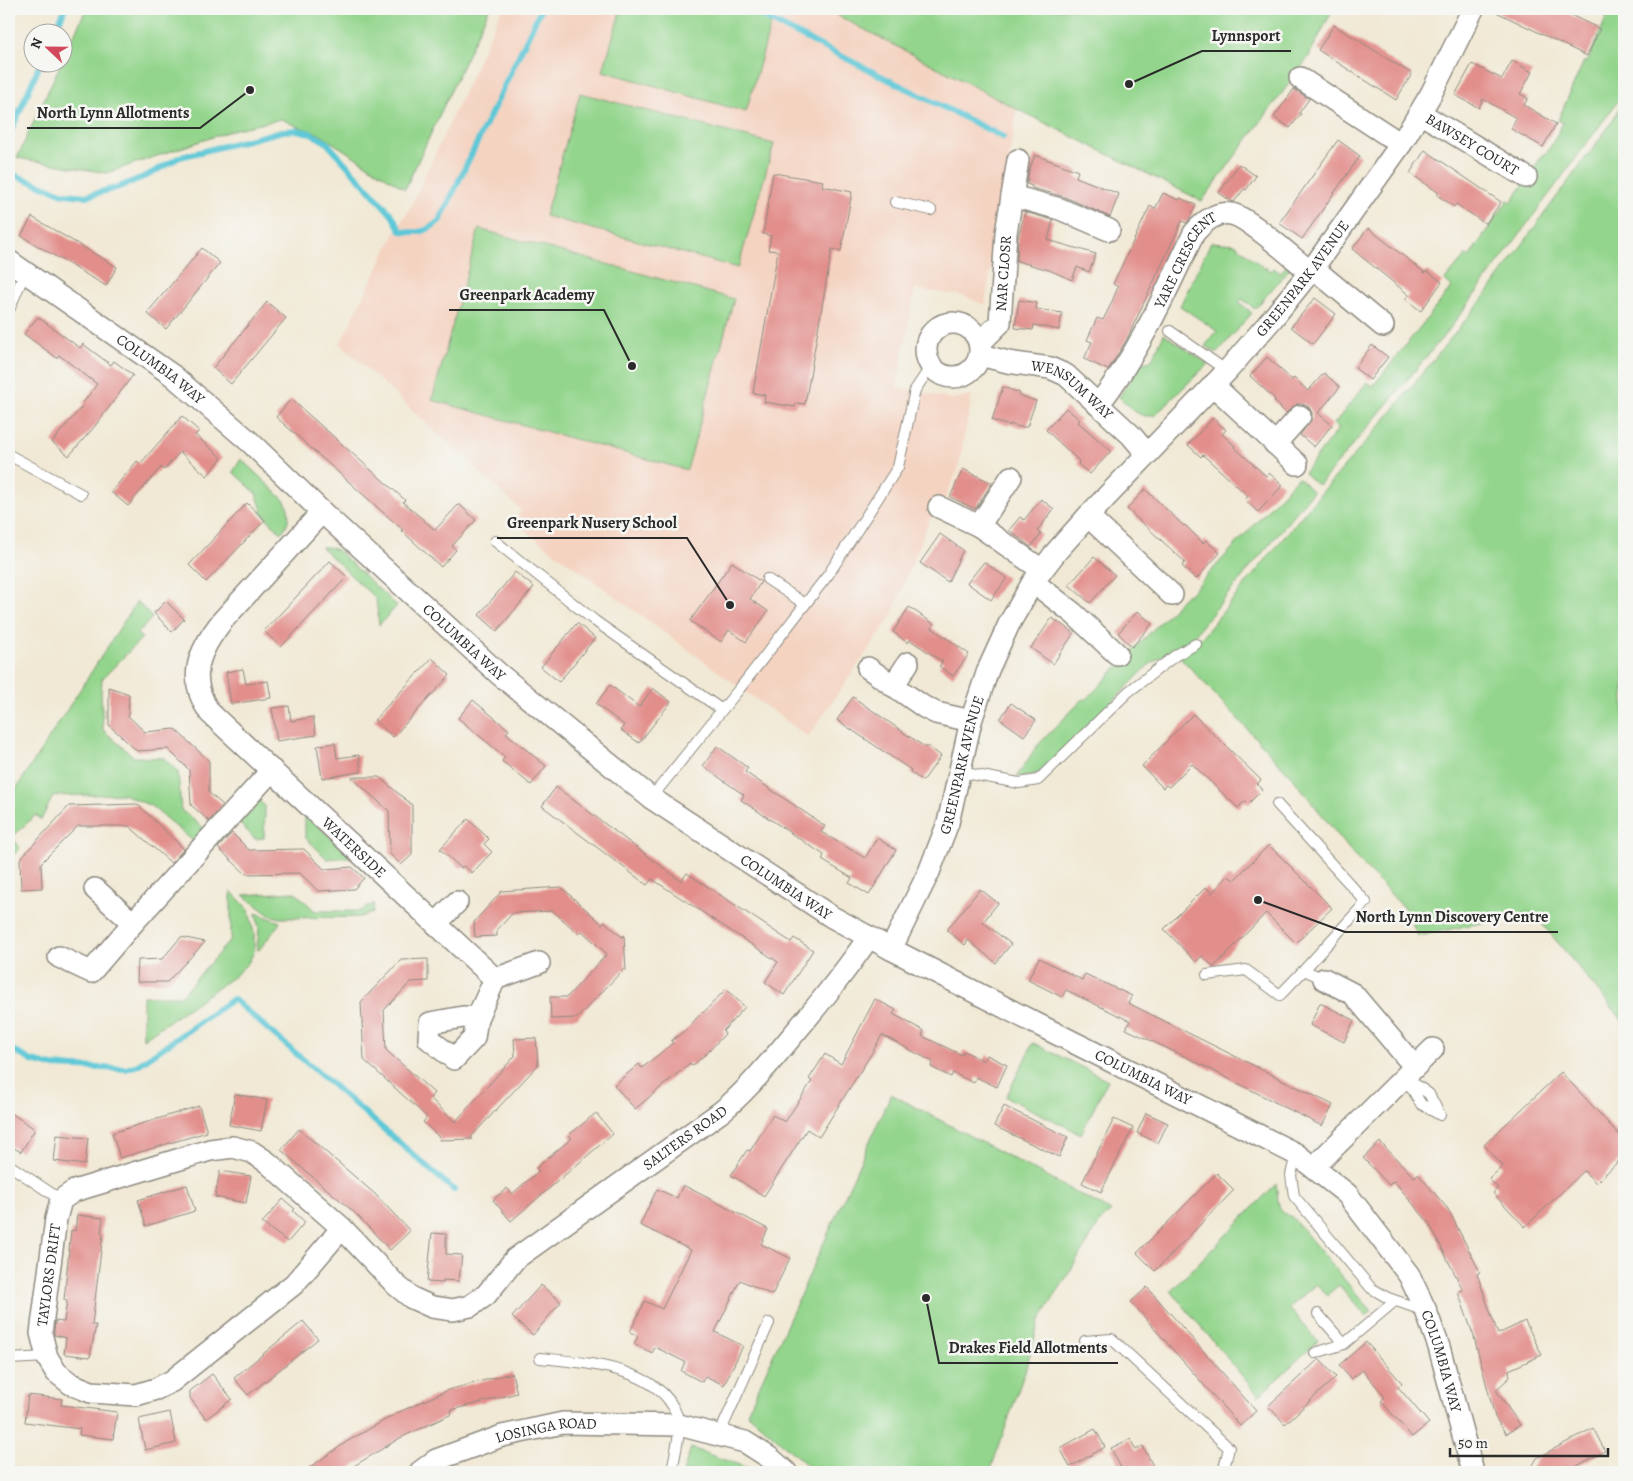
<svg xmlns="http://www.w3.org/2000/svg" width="1633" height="1481" viewBox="0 0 1633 1481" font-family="Alegreya,serif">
	<rect width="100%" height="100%" fill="#f6f6f2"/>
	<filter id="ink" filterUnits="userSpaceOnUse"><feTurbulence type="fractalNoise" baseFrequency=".02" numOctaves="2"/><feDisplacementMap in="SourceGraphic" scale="10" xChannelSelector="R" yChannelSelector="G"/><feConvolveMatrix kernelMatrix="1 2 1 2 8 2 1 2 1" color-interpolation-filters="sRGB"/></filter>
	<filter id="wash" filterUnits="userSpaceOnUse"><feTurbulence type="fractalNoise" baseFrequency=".0096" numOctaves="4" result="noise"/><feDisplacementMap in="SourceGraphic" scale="20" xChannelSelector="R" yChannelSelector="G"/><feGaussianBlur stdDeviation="1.12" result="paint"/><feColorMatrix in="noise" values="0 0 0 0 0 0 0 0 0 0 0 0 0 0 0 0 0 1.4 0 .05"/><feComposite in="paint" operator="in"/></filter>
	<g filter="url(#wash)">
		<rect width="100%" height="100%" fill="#f1e9d5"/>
		<path fill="#f4d3c1" d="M502 9H825L1017 109 985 305 964 296 915 289 897 387 952 399 972 396 958 470 945 498 929 521 891 617 808 737 532 536 515 522 521 510 340 344 395 233 411 206Z"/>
		<path fill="#93d58c" stroke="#5f805c" d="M86 9H489L405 189 319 134C306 129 294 126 282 119L236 129 107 173 17 158Z
			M621 9H733L772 20 746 112 603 71Z
			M825 9H1333L1308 58 1202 201 1017 109Z
			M1610 9H1624V40L1621 51 1624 53V93L1448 331 1320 484H1316L1304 473 1339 428 1334 424 1367 382 1373 386 1452 287 1445 280 1466 255 1469 257 1508 200 1512 202 1541 157 1548 151 1563 123 1558 120 1584 61 1587 63Z
			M580 93 774 144 738 268 545 216Z
			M1624 100V1022L1538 919 1529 913 1418 936 1406 910 1357 859 1291 776 1180 657 1203 636 1304 513 1384 421 1493 286 1544 214 1610 125Z
			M479 229 734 299 687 470 432 400Z
			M1211 242 1235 244 1265 269 1266 267 1271 271 1274 268 1280 273 1289 263 1292 266 1255 309 1242 299 1239 302 1252 313 1217 353 1205 346 1217 331 1180 306Z
			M1164 334 1208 364 1155 415C1139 420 1129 406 1119 397L1142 363 1151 361Z
			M241 459 285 501C291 513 290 523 281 533L261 512 262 510 256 493 233 472Z
			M1298 477 1312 491V493L1191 639 1171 650 1149 665 1043 771C1033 775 1028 778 1017 776L1037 746 1084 698 1086 700 1187 594 1189 595Z
			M321 547H328L337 550 397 606 379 625 376 599Z
			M137 601 152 618 137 634 142 638 102 679 101 693 103 730 134 757 164 758 178 772 181 810 205 829 193 841 151 806 123 794 53 796 41 820 36 815 12 837 20 848 9 860V800Z
			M259 801 265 806 264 838 255 839 239 823Z
			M305 813 352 857 327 859 305 837Z
			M231 891 249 910 254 934V952L248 963 236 975 143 1039V996H181L231 939Z
			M295 892 315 911H361L374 903 373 913 359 917 280 918 269 915 243 895Z
			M256 913 280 922C279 925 261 947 259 950L257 949 259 929Z
			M1033 1043 1108 1080 1081 1134 1006 1097Z
			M891 1094 1111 1211 1100 1222 1039 1322 1026 1368 990 1472H815L747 1413Z
			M1276 1184 1278 1201 1281 1212 1292 1217 1349 1285 1372 1311 1366 1316 1339 1285 1327 1295 1316 1284 1289 1308 1318 1341 1259 1396 1171 1291Z
			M691 1448 760 1472H683Z"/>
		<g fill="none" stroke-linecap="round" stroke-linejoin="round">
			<path stroke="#5ec8d7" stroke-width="6" d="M747 9 1003 137
				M54 32 65 9
				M9 136 41 62
				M9 173 64 194 87 196 119 187 148 175 180 157 283 131 297 130 310 133 326 142 392 215 401 231C419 234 427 232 440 220L541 9
				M9 1048 32 1061 52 1066 126 1069 138 1065 233 999 454 1190"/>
		</g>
		<g id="blocks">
			<path fill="#e28f8c" d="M1490 9H1558L1600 29 1587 56Z
				M1334 25 1412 74 1396 100 1318 50Z
				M1512 61 1532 72 1520 94 1528 98 1524 105 1556 124 1543 147 1511 129 1516 118 1483 99 1479 108 1455 95 1472 64 1502 79Z
				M1294 89 1309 99 1299 113 1301 114 1290 128 1274 117Z
				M1338 140 1360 156 1302 239 1279 223Z
				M1425 150 1501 202 1486 224 1456 204 1454 207 1446 201 1437 195 1439 193 1410 173Z
				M1035 155 1078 171 1076 177 1119 194 1110 217 1065 197 1032 188V186L1027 184 1029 171Z
				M1239 164 1256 176 1246 190 1244 189 1234 202 1231 201 1219 193Z
				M773 173 823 181 822 186 852 192 841 251 832 249 805 404 796 403 795 407 764 402 765 395 753 393 778 251 768 250 771 236 763 234Z
				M1163 193 1179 200 1180 198 1196 205 1189 220 1186 223 1182 221 1126 341 1108 370 1084 359 1092 342 1087 340 1097 318 1103 320 1111 304 1118 287 1113 284 1150 206 1155 209Z
				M1025 212 1053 220 1048 240 1096 254 1089 272 1077 267 1072 280 1049 270 1017 261 1018 238Z
				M32 217 117 267 106 286 21 236Z
				M1368 228 1425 273 1427 271 1442 282 1421 311 1405 299 1409 295 1352 249Z
				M202 248 220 263 166 329 147 313Z
				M1315 298 1336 314 1313 344 1291 327Z
				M1019 300 1037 303 1036 309 1062 313 1059 330 1034 325 1033 330 1015 328Z
				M267 302 286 318 231 384 213 368Z
				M38 317 80 348 83 344 111 365 114 361 133 375 95 426 69 456 52 442 84 404 83 403 97 384 59 355 57 358 24 334Z
				M1372 345 1388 357 1370 380 1355 368Z
				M1267 357 1292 380 1294 378 1308 391 1324 373 1340 387 1318 413 1332 425 1314 447 1300 435 1312 419V413L1309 407 1303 404H1297L1286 413 1274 401 1275 399 1250 376Z
				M1003 387 1020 393 1019 395 1036 401 1027 427H1020L1009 424V426L992 420Z
				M291 399 405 500 403 502 435 530 459 504 476 520 452 546 456 550 441 567 402 531 403 530 276 417Z
				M1066 408 1080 420 1078 422 1111 451 1090 474 1078 464 1079 461 1046 430Z
				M182 416 199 431 195 435 222 458 207 476 180 452 164 470 161 467 128 506 111 492 137 461 140 464Z
				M1213 418 1226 430 1222 434 1235 446 1234 447 1266 476 1269 473 1283 485 1258 512 1245 500 1248 496 1203 455 1201 457 1188 445Z
				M963 469 992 483 975 509 950 497Z
				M1145 489 1184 526 1185 525 1203 543 1206 540 1220 553 1196 579 1182 566 1185 562 1127 509Z
				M1041 499 1054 509 1037 531 1041 534 1031 547 1009 530 1020 517 1024 520Z
				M247 503 265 520 206 582 189 565Z
				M940 534 963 550 948 582 920 563Z
				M1094 557 1115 575 1090 603 1069 585Z
				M330 561 347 577 281 647 264 631Z
				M732 562 761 582 750 599 768 611 746 642 729 630 721 642 690 621Z
				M984 562 1007 578 991 600 967 583Z
				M515 572 534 587 497 631 479 615Z
				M166 601 184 619 172 632 154 613Z
				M909 607 934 624 932 628 969 654 953 676 939 666 943 662 910 640 908 643 893 632Z
				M1138 611 1152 624 1132 647 1118 633Z
				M1052 618 1074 633 1053 664 1031 648Z
				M577 623 595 638 559 682 541 667Z
				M432 658 450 675 393 737 374 720Z
				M243 669 246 684 268 681 271 698 231 704 226 672Z
				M610 685 639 707 653 688 671 702 639 743 621 730 624 725 596 704Z
				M109 687 129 694 128 716 145 732 175 729 209 761V793L223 805 209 821 191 805 189 770 168 749 137 751 109 725Z
				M853 697 926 748 928 746 941 756 923 781 910 772 911 770 837 720Z
				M473 700 509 730 506 733 546 766 531 785 502 761 505 757 458 718Z
				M1011 703 1036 720 1024 736 1000 719Z
				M289 706 291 721 313 717 316 735 277 741 272 708Z
				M1193 714 1261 780 1257 784 1262 790 1248 804 1245 801 1238 808 1192 764 1169 787 1166 785 1163 788 1142 766Z
				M335 743 337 758 359 755 361 772 322 778 317 746Z
				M717 746 748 768 745 772 825 826 821 832 865 858 877 838 896 850 869 895 849 883 852 878 822 860 824 855 741 800 744 795 703 766Z
				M351 777H379L412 805V855L401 865 390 854 389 811Z
				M556 787 681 881 687 873 791 942 794 938 813 950 784 995 765 982 778 962 652 879 647 885 542 806Z
				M137 804 184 849 171 863 129 826H78L41 863 42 888 21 889 20 859 69 806Z
				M468 819 489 839 484 844 492 852 472 873 464 866 461 868 440 849Z
				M232 833 249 850 304 849 324 869 352 867 364 878 354 889 318 891 300 873 246 874 218 848Z
				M1269 845 1332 908 1296 943 1266 913 1214 967 1202 956 1196 962 1164 929 1206 887 1212 893 1228 876 1234 880Z
				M561 887 602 924 604 921 622 937 624 935 626 971 624 969 577 1018 551 1019 550 997H567L607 954 582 931 579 934 553 911 513 913 497 930V936L475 937 474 922 502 891Z
				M980 889 998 903 983 922 1011 944 996 963 968 940 965 945 947 930Z
				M181 937 205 942 167 982H137L138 960 162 959Z
				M1039 958 1082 980 1085 974 1132 996 1128 1003 1333 1105 1322 1126 1188 1058 1126 1029 1130 1021 1066 990 1062 997 1028 980Z
				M428 959V981L411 982 384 1010 386 1050 434 1093 430 1098 455 1122 515 1056 514 1039 536 1038 538 1065 471 1137 473 1139 439 1140 440 1138 423 1122 427 1117 364 1060 361 1002 401 960Z
				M726 989 745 1007 723 1031 725 1034 707 1053 692 1066 690 1063 635 1109 614 1085 639 1064 642 1068 673 1043 671 1041 687 1029 702 1012 703 1013Z
				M875 999 896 1010 893 1014 924 1031 922 1036 962 1055 964 1051 984 1061 987 1055 1007 1065 997 1087 976 1077 974 1083 953 1073 951 1077 931 1067 933 1062 882 1035 873 1051 819 1137 807 1129 764 1196 731 1175 747 1150 750 1151 773 1115 785 1122 812 1081 809 1079 825 1054 841 1064Z
				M1320 1003 1354 1020 1344 1042 1310 1025Z
				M1561 1072 1624 1140V1156L1596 1183 1584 1171 1525 1227 1493 1193 1498 1188 1489 1179 1503 1166 1484 1145Z
				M235 1094 267 1100 261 1131 229 1125Z
				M199 1106 207 1132 120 1158 112 1133Z
				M1004 1106 1068 1137 1059 1157 994 1126Z
				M9 1112 35 1129 21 1152 9 1145Z
				M596 1113 613 1134 511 1221 493 1200 507 1188 512 1194 539 1171 536 1168 572 1138 569 1135Z
				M1146 1113 1168 1123 1158 1143 1137 1133Z
				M1114 1119 1133 1128 1101 1192 1082 1183Z
				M299 1129 375 1194 410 1231 390 1250 355 1213 281 1150Z
				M57 1135 88 1138 85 1165 54 1161Z
				M1380 1142 1414 1177 1418 1174 1448 1209 1480 1272 1477 1274 1498 1334 1525 1321 1542 1355 1509 1370 1510 1377 1496 1390 1520 1425 1506 1434 1495 1417 1474 1337 1458 1292 1463 1290 1429 1223 1394 1181 1389 1185 1363 1158Z
				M220 1171 251 1176 246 1203 215 1197Z
				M1217 1173 1234 1190 1155 1271 1137 1253Z
				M187 1185 195 1211 146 1226 138 1200Z
				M683 1185 768 1229 761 1244 790 1258 772 1295 740 1280 715 1332 743 1346 724 1385 705 1376 702 1382 681 1371 685 1362 655 1347 652 1353 634 1344 638 1336 630 1332 645 1301 662 1309 691 1250 640 1225 657 1189 677 1198Z
				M283 1199 295 1209 293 1211 305 1222 288 1242 262 1223Z
				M77 1215 103 1218 101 1233 103 1234 92 1325H96L90 1357 64 1354 66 1338 54 1335V1332L55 1321 64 1322 67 1300H64L71 1230 75 1231Z
				M432 1233 446 1234V1254L462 1255 459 1281 443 1280V1283L427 1282Z
				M541 1285 561 1302 533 1335 512 1317Z
				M1147 1287 1256 1411 1240 1426 1131 1302Z
				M303 1321 318 1339 248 1395 234 1378Z
				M1366 1342 1402 1383 1398 1387 1429 1423 1412 1437 1381 1401 1385 1397 1363 1370 1351 1379 1339 1365Z
				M1319 1359 1336 1377 1285 1424 1268 1406Z
				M512 1373 517 1393 451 1410 452 1414 400 1438 344 1472H303L348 1441 397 1413 448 1390Z
				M212 1374 232 1399 206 1419 190 1398V1391Z
				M28 1395 62 1399 61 1405 117 1412 113 1439 79 1435 80 1429 25 1422Z
				M170 1412 176 1443 145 1450 139 1419Z
				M1593 1428 1605 1451 1566 1472H1529L1537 1458Z
				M1095 1429 1105 1447 1070 1467 1060 1448Z
				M1130 1439 1136 1450 1143 1446 1156 1472H1123L1111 1448Z"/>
		</g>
	</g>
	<g filter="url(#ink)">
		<use href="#blocks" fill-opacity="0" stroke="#8e8a80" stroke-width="1"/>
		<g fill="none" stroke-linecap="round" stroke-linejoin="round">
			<g stroke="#8e8a80" stroke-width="12">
				<path id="service" d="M895 202 931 210
					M9 310 25 272
					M1170 331 1227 371
					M9 455 81 494
					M495 541 595 621 722 710 651 798
					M767 579 805 604
					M722 710 740 688 828 575 898 467 915 390 931 366
					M960 772 1019 783 1038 780 1128 692 1176 655 1196 644
					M1277 804 1366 902 1304 970 1324 979
					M1207 975 1246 970 1280 995 1304 970
					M1405 1077 1421 1104 1440 1115
					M1408 1079 1429 1094 1440 1115
					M1296 1154 1291 1175 1294 1196 1371 1288 1388 1298 1425 1311
					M9 1165 61 1200
					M1318 1314 1344 1344
					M1085 1341 1112 1339 1229 1448 1223 1472
					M1315 1353 1344 1344 1395 1301
					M540 1358C586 1363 668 1367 679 1423 681 1433 673 1461 672 1472
					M9 1359 47 1357
					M719 1435 769 1323"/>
			</g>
			<g stroke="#8e8a80" stroke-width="24">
				<g id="minor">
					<path d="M1300 78 1401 144"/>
					<path id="s1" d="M1420 113 1526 177"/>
					<path d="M1012 196 1060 209 1109 230"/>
					<path id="s2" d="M9 261 172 375 250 442 322 512 499 674 651 798 832 917 891 949 1037 1024 1296 1154 1347 1194 1409 1275 1426 1311 1439 1347 1473 1472"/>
					<path d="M1313 268 1383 326"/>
					<circle cx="953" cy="350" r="27"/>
					<path id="s3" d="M980 343 1000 323 1006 233 1018 160"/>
					<path id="s4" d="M980 355 1008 362 1050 368 1066 375 1131 435 1147 454"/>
					<path d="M1213 385 1297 464"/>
					<path id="s5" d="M1098 405C1139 353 1166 292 1194 233 1203 223 1215 211 1231 214 1247 216 1294 259 1309 271"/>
					<path d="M1275 444 1300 416"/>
					<path d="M939 507 979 526 1042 570"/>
					<path id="s6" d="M322 512 223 620C199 650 186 678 210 713L495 979 477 1018"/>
					<path d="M1088 516 1172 595"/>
					<path d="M979 526 1011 477"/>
					<path d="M1033 582 1073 613 1117 654"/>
					<path d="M868 668 924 707 936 713 971 721"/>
					<path d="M893 686 908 663"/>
					<path d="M95 889 133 923"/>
					<path d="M436 924 457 902"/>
					<path id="s7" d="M891 949 929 872 948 823 971 721 988 670 1009 624 1033 582 1056 552 1088 516 1227 371 1273 318 1313 268 1401 144 1431 94 1473 9"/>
					<path d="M59 957 91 972 133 923 272 770"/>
					<path d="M495 979 539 963"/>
					<path d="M1324 979 1353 994 1414 1066"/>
					<path d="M463 1017 477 1018 474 1038 454 1059 429 1039 430 1023Z"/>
					<path d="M1314 1167 1433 1049"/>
					<path id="s8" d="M342 1228 294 1284 172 1381 156 1389 136 1395 91 1392 71 1384 56 1372 47 1357 41 1333 56 1219 61 1200 74 1191 210 1150 233 1147 252 1152 267 1162 342 1228 396 1285 412 1298 432 1307 453 1310 470 1306 486 1295 515 1259 721 1112C742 1095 759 1075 777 1054 809 1016 841 978 869 937"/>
					<path id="s9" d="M420 1472 436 1460 502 1436 563 1423 679 1425 745 1442 770 1458 786 1472"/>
				</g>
			</g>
			<use href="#service" stroke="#fff" stroke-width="10"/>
			<use href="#minor" stroke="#fff" stroke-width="21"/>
		</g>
	</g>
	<g text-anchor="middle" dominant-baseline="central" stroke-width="5" stroke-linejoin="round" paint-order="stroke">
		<g font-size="15" fill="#2b2b2b" stroke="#f6f6f2">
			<text stroke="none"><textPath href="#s1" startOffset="61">BAWSEY COURT</textPath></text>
			<text stroke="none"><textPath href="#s5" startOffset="170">YARE CRESCENT</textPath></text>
			<text stroke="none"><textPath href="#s3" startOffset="78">NAR CLOSR</textPath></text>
			<text stroke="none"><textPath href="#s7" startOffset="802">GREENPARK AVENUE</textPath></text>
			<text stroke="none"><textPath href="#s2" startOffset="186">COLUMBIA WAY</textPath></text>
			<text stroke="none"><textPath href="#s4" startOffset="101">WENSUM WAY</textPath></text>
			<text stroke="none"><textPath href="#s2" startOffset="595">COLUMBIA WAY</textPath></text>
			<text stroke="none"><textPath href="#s7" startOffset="198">GREENPARK AVENUE</textPath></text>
			<text stroke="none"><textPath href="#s6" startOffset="446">WATERSIDE</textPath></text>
			<text stroke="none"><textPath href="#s2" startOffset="1000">COLUMBIA WAY</textPath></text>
			<text stroke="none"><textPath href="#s2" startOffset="1405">COLUMBIA WAY</textPath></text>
			<text stroke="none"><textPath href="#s8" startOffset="1284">SALTERS ROAD</textPath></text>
			<text stroke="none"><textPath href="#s8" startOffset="455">TAYLORS DRIFT</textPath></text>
			<text stroke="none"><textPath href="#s2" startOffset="1835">COLUMBIA WAY</textPath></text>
			<text stroke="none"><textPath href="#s9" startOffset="135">LOSINGA ROAD</textPath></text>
		</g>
	</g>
	<path fill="none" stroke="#2b2b2b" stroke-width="2" d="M1129 84L1202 51H1291M250 90L200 128H27M632 366L604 310H449M730 605L687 538H497M1258 900L1345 932H1558M926 1298L939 1363H1118"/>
	<g fill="#2b2b2b" stroke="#f6f6f2" stroke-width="2">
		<circle cx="1129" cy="84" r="5"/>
		<circle cx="250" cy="90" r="5"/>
		<circle cx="632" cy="366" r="5"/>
		<circle cx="730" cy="605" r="5"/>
		<circle cx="1258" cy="900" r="5"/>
		<circle cx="926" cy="1298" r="5"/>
	</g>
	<g font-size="16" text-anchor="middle" font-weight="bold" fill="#2b2b2b" stroke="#f6f6f2" stroke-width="5" stroke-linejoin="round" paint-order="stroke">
		<text x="1246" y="41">Lynnsport</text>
		<text x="113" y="118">North Lynn Allotments</text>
		<text x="527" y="300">Greenpark Academy</text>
		<text x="592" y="528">Greenpark Nusery School</text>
		<text x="1452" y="922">North Lynn Discovery Centre</text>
		<text x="1028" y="1353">Drakes Field Allotments</text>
	</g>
	<rect width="1633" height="1481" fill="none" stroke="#f6f6f2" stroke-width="30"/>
	<g transform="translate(48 48) rotate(292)"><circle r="24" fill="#f6f6f2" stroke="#a5a5a2"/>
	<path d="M0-4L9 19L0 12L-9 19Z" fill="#d1495b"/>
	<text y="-8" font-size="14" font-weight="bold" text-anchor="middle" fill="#2b2b2b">N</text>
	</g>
	<path d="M1450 1448v8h158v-8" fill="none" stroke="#2b2b2b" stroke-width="2.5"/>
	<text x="1458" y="1448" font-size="15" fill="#2b2b2b" stroke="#f6f6f2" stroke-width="4" paint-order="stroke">50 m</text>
</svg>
